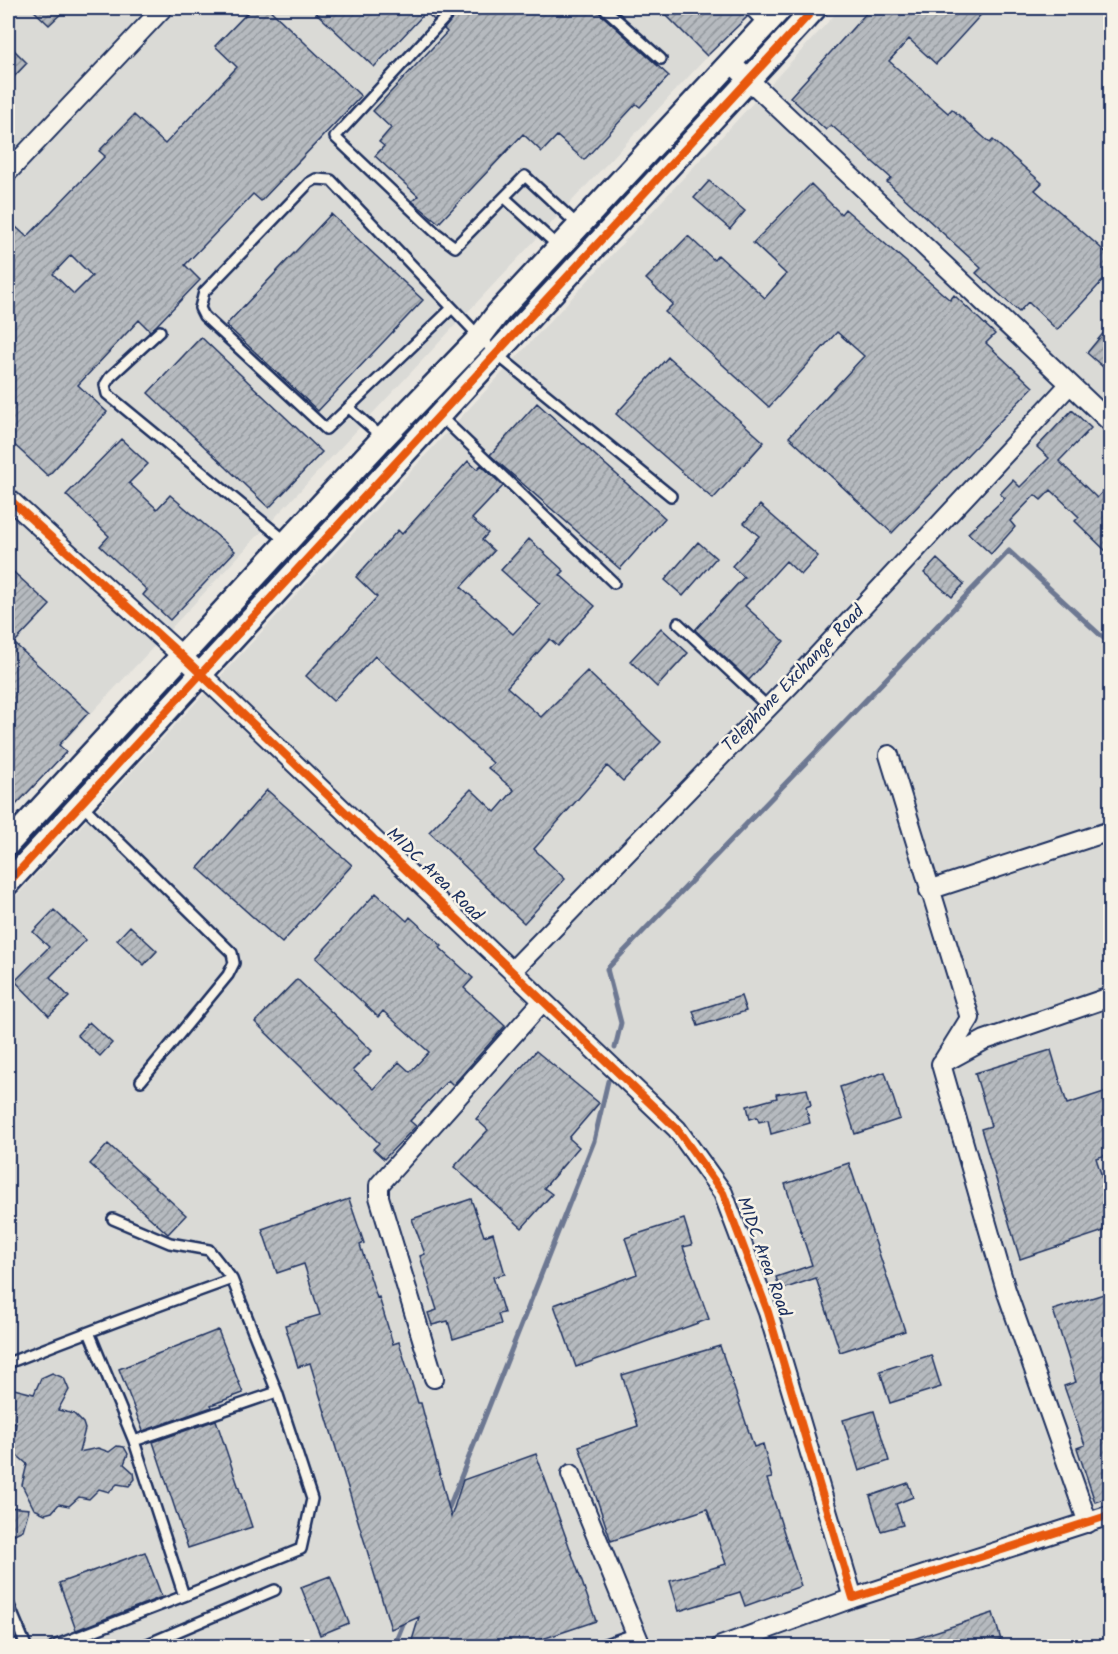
<svg xmlns="http://www.w3.org/2000/svg" width="1118" height="1654" viewBox="0 0 1118 1654" font-family="Kalam,sans-serif">
	<defs>
		<pattern id="building-hatch" width="6" height="6" patternUnits="userSpaceOnUse" patternTransform="scale(1.5)"><rect width="6" height="6" fill="#b6babf"/><path d="M-1 1l2-2M0 6l6-6M5 7l2-2" fill="none" stroke="#93989e"/></pattern>
	</defs>
	<rect width="100%" height="100%" fill="#eae7e0"/>
	<filter id="ink" filterUnits="userSpaceOnUse"><feTurbulence type="fractalNoise" baseFrequency=".0167" numOctaves="2"/><feDisplacementMap in="SourceGraphic" scale="12" xChannelSelector="R" yChannelSelector="G"/><feConvolveMatrix kernelMatrix="1 2 1 2 8 2 1 2 1" color-interpolation-filters="sRGB"/></filter>
	<g filter="url(#ink)">
		<path fill="#dadad6" d="M8 8H753L8 802Z
			M841 8H1110V1646H8V905Z"/>
		<g fill="none" stroke-linecap="round" stroke-linejoin="round">
			<path stroke="#6d7892" stroke-width="5" d="M615 1048 621 1023 607 969 1009 551 1110 644
				M446 1515 594 1141 608 1081
				M394 1646 405 1619"/>
		</g>
		<path fill="url(#building-hatch)" stroke="#1b2f5e" stroke-width="1.5" fill-rule="evenodd" d="M31 8H67L49 25Z
			M252 8H268L361 96 261 201 253 194 185 265 200 280 156 326 150 331 139 320 78 385 107 412 48 476 8 439V236L16 227 27 237 105 156 99 151 134 115 165 144 237 67 215 46ZM71 255 92 276 74 294 53 274Z
			M311 8H445L434 20 426 12 374 67Z
			M461 8H594L669 76 640 107 636 104 584 160 557 136 542 152 523 134 439 223 412 201 418 196 375 156 384 146 379 142 391 128 373 111 447 32 444 29Z
			M659 8H743L747 17 707 56Z
			M871 8H987L936 64 909 39 889 61 948 113 952 109 990 143 993 140 1042 183 1035 190 1110 256V273L1057 330 1028 302 1019 312 976 273 981 268 887 182 891 178 831 125 826 130 790 97Z
			M8 44 27 63 8 83Z
			M709 181 745 211 730 229 694 198Z
			M811 184 841 214 845 209 950 300 954 295 995 334 986 343 1033 387 892 533 789 437 864 356 837 332 769 407 665 312 673 304 646 279 688 236 714 260 718 255 765 298 786 274 753 243Z
			M331 214 423 300 318 411 226 325Z
			M1110 325V373L1087 353Z
			M201 337 322 452 269 508 148 393Z
			M668 357 764 442 713 499 616 414Z
			M537 403 665 518 620 569 490 455Z
			M1072 410 1091 428 1059 461 1097 498 1110 483V555L1075 521 1079 517 1051 490 1041 500 1035 495 1010 521 1015 527 991 554 968 533 1005 498 1000 494 1013 480 1020 487 1049 458 1037 447Z
			M121 439 148 464 129 483 157 509 170 495 235 551 170 620 143 595 147 590 100 546 109 536 66 495Z
			M468 461 477 469 481 465 503 486 472 519 488 533 482 540 494 551 461 587 513 634 540 605 501 570 529 539 564 571 560 575 595 606 558 646 550 639 507 687 541 717 587 671 661 742 623 781 607 766 534 849 565 879 524 923 429 832 471 789 495 812 514 790 488 768 493 763 375 656 333 701 306 676 377 597 356 577 398 530 402 534Z
			M760 505 818 556 801 575 786 561 745 606 784 641 749 680 695 630 744 577 732 566 759 536 744 523Z
			M698 542 716 558 683 596 665 580Z
			M937 559 964 584 952 597 924 573Z
			M8 567 50 605 14 643 89 712 59 745 66 752 15 806 8 798Z
			M661 628 688 653 657 687 630 661Z
			M267 790 352 865 282 943 198 868Z
			M376 893 407 921 410 917 442 946 440 948 473 978 464 988 505 1026 453 1085 448 1080 410 1121 416 1126 384 1159 373 1149 379 1143 255 1022 297 979 372 1051 353 1070 374 1089 399 1062 410 1072 429 1052 383 1011 378 1017 316 958Z
			M54 910 86 940 50 977 69 997 49 1016 15 981 49 947 33 932Z
			M130 926 157 951 144 965 117 940Z
			M741 996 746 1011 698 1026 693 1011Z
			M89 1022 112 1043 100 1056 77 1035Z
			M1051 1050 1067 1104 1110 1090V1154L1096 1158 1110 1202V1229L1020 1259 981 1129 991 1126 975 1073Z
			M536 1051 599 1103 569 1138 579 1147 544 1188 552 1194 522 1228 454 1167 488 1130 476 1119Z
			M885 1072 900 1119 855 1134 840 1087Z
			M807 1089 811 1105 806 1107 810 1123 771 1134 768 1120 759 1122 757 1117 750 1119 747 1106 777 1098 776 1094Z
			M108 1144 186 1215 168 1234 90 1164Z
			M849 1163 905 1331 840 1352 816 1278 780 1290 776 1277 812 1265 785 1184Z
			M349 1199 364 1243 360 1245 377 1298 379 1297 393 1344 399 1342 418 1403H421L451 1517 463 1480 536 1454 596 1621 519 1647H410L419 1617 391 1629 310 1363 298 1367 285 1325 320 1315 304 1264 277 1273 262 1229Z
			M471 1199 484 1236 493 1233 505 1274 493 1277 504 1313 498 1314 501 1324 453 1339 448 1321 432 1325 428 1313 437 1310 420 1256 425 1254 412 1219Z
			M684 1219 692 1245 683 1247 709 1319 576 1367 554 1305 637 1274 625 1238Z
			M1110 1292V1497L1095 1502 1077 1448 1085 1445 1064 1386 1076 1382 1053 1310Z
			M218 1330 243 1393 211 1405 212 1407 143 1431 119 1369Z
			M720 1346 754 1447 763 1444 772 1478 767 1479 801 1586 745 1606 740 1592 679 1611 670 1581 726 1564 707 1509 611 1541 579 1446 638 1426 622 1375Z
			M931 1355 941 1387 890 1403 880 1371Z
			M52 1373 64 1378 69 1390 58 1410 74 1414 83 1423 85 1429 79 1452 98 1448 109 1452 117 1446 124 1447 128 1454 124 1464 134 1473 135 1479 129 1486 117 1484 109 1492 99 1489 89 1499 79 1497 69 1506 59 1504 52 1512 45 1514 34 1509 22 1485 27 1464 12 1451 16 1423 8 1421V1390L14 1389 34 1394 41 1378Z
			M874 1411 889 1461 859 1471 843 1420Z
			M216 1420 252 1527 188 1548 153 1442Z
			M908 1483 913 1497 896 1504 903 1525 881 1531 870 1496Z
			M8 1507 29 1509 23 1530 8 1537Z
			M145 1552 162 1597 76 1630 59 1583Z
			M330 1576 349 1623 320 1635 301 1587Z
			M993 1613 1001 1640 990 1643 991 1647H899L898 1644Z"/>
		<g fill="none" stroke-linecap="round" stroke-linejoin="round">
			<g stroke="#1b2f5e" stroke-width="14">
				<path id="service" d="M454 8 335 137 435 232 455 247 525 176 579 226
					M604 8 661 59
					M505 198 559 247
					M451 309 326 429 204 316 200 308 204 292 309 183 316 179 331 180 495 353 671 496
					M160 331 110 377 105 385 107 394 287 542
					M349 408 383 438
					M440 416 614 583
					M678 623 768 707
					M81 804 232 953 234 963 228 975 141 1081
					M113 1219 170 1243 209 1250 232 1279
					M8 1363C82 1334 157 1306 232 1279L277 1392 134 1441 89 1332
					M184 1596 301 1549 312 1499 277 1392
					M8 1603 26 1646
					M54 1646 184 1596 134 1441
					M143 1646 275 1590
					M599 1646 634 1634"/>
			</g>
			<g stroke="#1b2f5e" stroke-width="22">
				<path id="minor" d="M754 8 768 22
					M730 62 1110 422
					M8 172 163 8
					M8 498 182 656 677 1129 723 1193 768 1312 853 1598 1110 1515
					M889 755 970 1018 942 1063
					M929 890 1110 831
					M513 970 791 684 1070 384
					M434 1378 379 1197V1185L543 1001
					M571 1474 641 1646
					M1088 1523 1006 1290 941 1064 985 1040 1110 997
					M721 1646 853 1598"/>
			</g>
			<g stroke="#1b2f5e" stroke-width="27">
				<path id="tertiary" d="M8 844 383 438 479 338 498 313 781 8
					M8 883 815 8"/>
			</g>
			<use href="#service" stroke="#f7f3e8" stroke-width="9"/>
			<use href="#minor" stroke="#f7f3e8" stroke-width="18"/>
			<use href="#tertiary" stroke="#f7f3e8" stroke-width="22"/>
			<g stroke="#f7f3e8" stroke-width="11">
				<path id="cycleway" d="M8 498 182 656 677 1129 723 1193 768 1312 853 1598 1110 1515
					M8 883 815 8"/>
			</g>
			<use href="#cycleway" stroke="#e8590c" stroke-width="8"/>
		</g>
	</g>
	<g text-anchor="middle" dominant-baseline="central" stroke-width="5" stroke-linejoin="round" paint-order="stroke">
		<g font-size="18" fill="#1b2f5e" stroke="#f7f3e8">
			<text transform="translate(794 679) rotate(-46)">Telephone Exchange Road</text>
			<text transform="translate(434 875) rotate(44)">MIDC Area Road</text>
			<text transform="translate(763 1257) rotate(70)">MIDC Area Road</text>
		</g>
	</g>
	<rect width="1118" height="1654" fill="none" stroke="#f7f3e8" stroke-width="30"/>
	<rect x="15" y="15" width="1088" height="1624" fill="none" stroke="#1b2f5e" stroke-width="2" filter="url(#ink)"/>
</svg>
